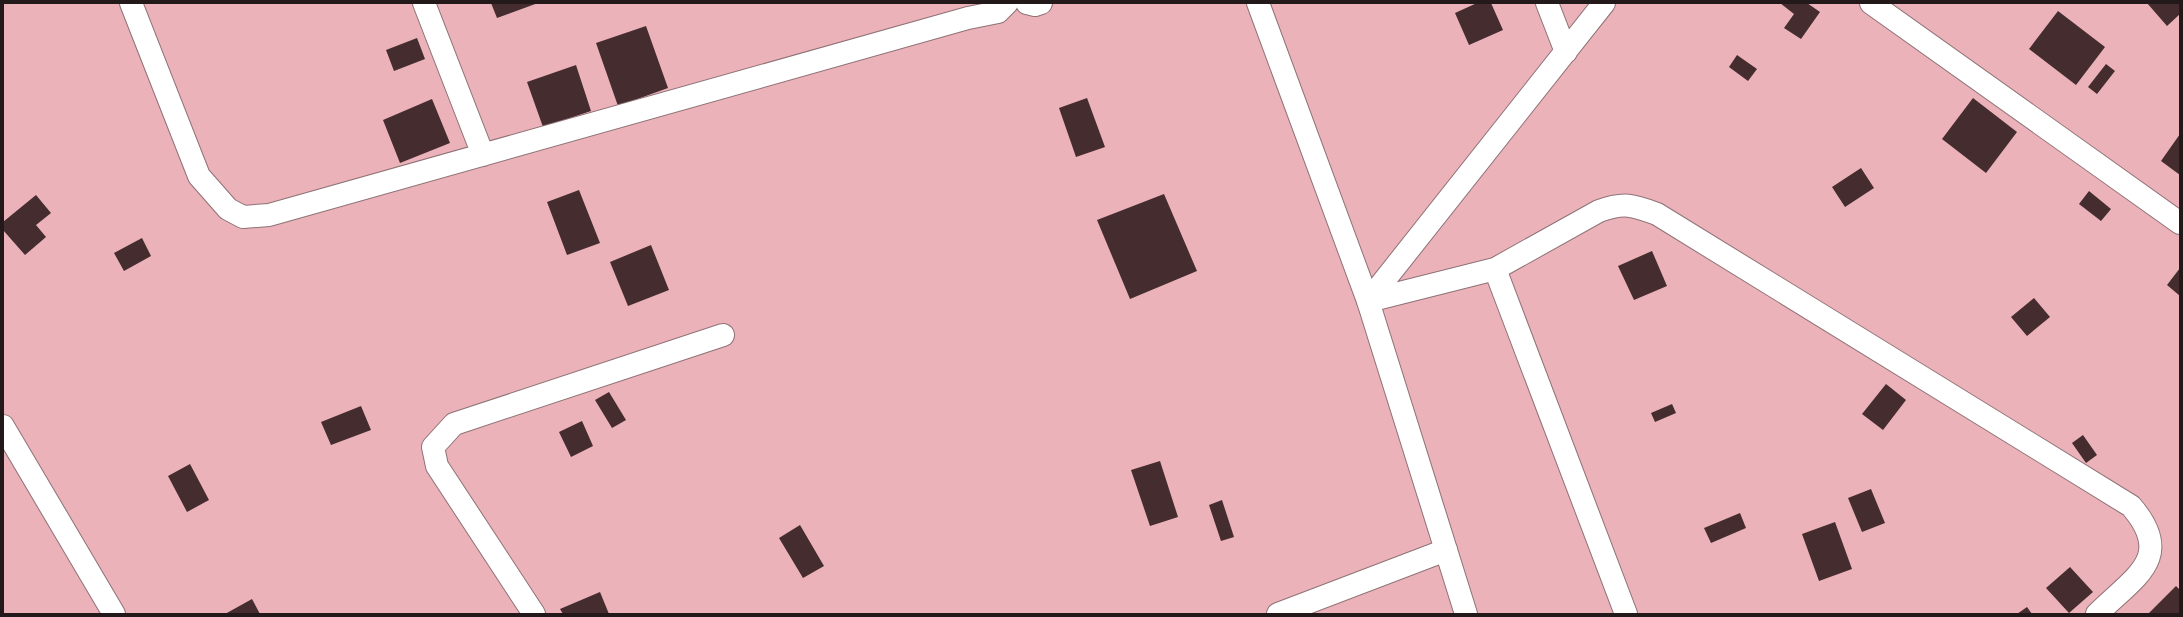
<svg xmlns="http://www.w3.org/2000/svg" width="2183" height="617" viewBox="0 0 2183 617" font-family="'Open Sans',sans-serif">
	<rect width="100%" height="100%" fill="#f7d7db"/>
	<path fill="#ebb2b9" d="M3 3H2180V614H3Z"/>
	<path fill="#442c2f" d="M491 3H538L497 18Z
		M1477 3H1491L1503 30 1469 45 1455 13Z
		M1780 3H1807L1820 12 1801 39 1784 28 1794 14Z
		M2147 3H2180V14L2167 26Z
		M2058 11 2105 47 2076 85 2029 49Z
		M646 26 668 88 618 106 596 43Z
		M417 38 425 59 394 71 386 50Z
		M1737 55 1757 69 1748 81 1729 67Z
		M2106 64 2115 71 2097 94 2088 87Z
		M576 65 591 111 543 127 527 82Z
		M1087 98 1105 147 1076 157 1059 108Z
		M1973 98 2017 132 1986 173 1942 139Z
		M432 99 450 143 400 163 383 120Z
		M2180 134V175L2161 161Z
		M1861 168 1874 188 1845 207 1832 187Z
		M579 190 600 243 567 255 547 202Z
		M2089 191 2111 209 2101 221 2079 204Z
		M1164 194 1197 271 1130 299 1097 220Z
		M36 195 51 213 36 225 46 237 25 255 3 230V222Z
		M142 238 151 256 124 271 114 253Z
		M651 245 669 290 628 306 610 262Z
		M1652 251 1667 286 1634 300 1618 266Z
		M2180 268V296L2167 285Z
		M2034 298 2050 317 2027 336 2011 317Z
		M1886 384 1906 400 1883 430 1862 414Z
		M609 392 626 420 612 428 595 400Z
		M1672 404 1676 413 1655 422 1651 413Z
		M361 406 371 430 331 445 321 422Z
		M582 421 593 446 571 457 559 432Z
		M2083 435 2097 455 2086 463 2072 443Z
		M1160 461 1178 517 1150 526 1131 470Z
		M190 464 209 500 187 512 168 476Z
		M1871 489 1885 523 1862 532 1848 498Z
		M1222 500 1234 537 1221 541 1209 505Z
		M1740 513 1746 528 1711 543 1704 528Z
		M1835 522 1852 569 1819 581 1802 534Z
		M800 525 824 566 803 578 779 538Z
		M2070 567 2093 592 2069 613 2046 588Z
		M2176 586 2180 590V614H2148Z
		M600 592 609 614H563L560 609Z
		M252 599 260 614H225Z
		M2027 607 2032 614H2017Z"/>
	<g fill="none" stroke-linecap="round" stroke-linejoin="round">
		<g stroke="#8e7276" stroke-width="24">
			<path id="minor" d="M131 3 199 176 228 209 243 217 269 215 968 18 998 12 1007 3
				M424 3 483 155
				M1027 3 1035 5 1041 3
				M1547 3 1566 52
				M1871 3 2180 223
				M1495 269 1626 614
				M1368 301 1495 269 1599 211C1624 202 1633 205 1657 214L2131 506C2176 558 2134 577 2097 614
				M1368 301 1604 3
				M3 426 114 614
				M534 614 437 466 433 447 454 424 723 335
				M1278 614 1446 550"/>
		</g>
		<g stroke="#8e7276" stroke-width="24">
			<path id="tertiary" d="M1258 3 1368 301 1466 614"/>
		</g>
		<use href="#minor" stroke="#fff" stroke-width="22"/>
		<use href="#tertiary" stroke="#fff" stroke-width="22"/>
	</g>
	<rect width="2183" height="617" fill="none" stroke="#24191a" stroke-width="8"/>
</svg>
